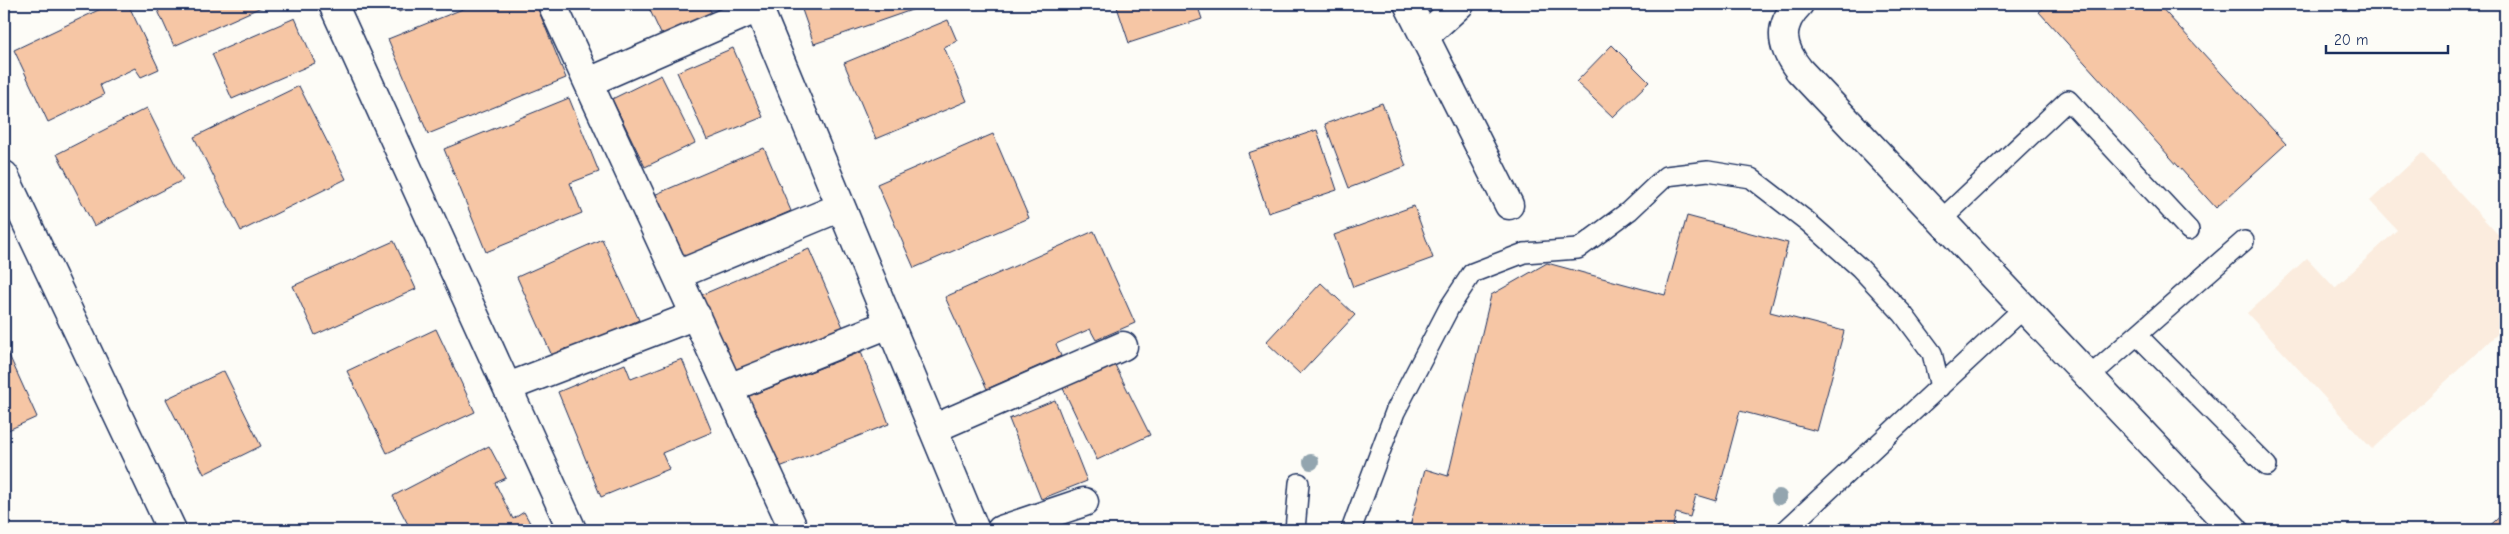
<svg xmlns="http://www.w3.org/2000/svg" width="2509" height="534" viewBox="0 0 2509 534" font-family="'Comic Neue',sans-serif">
	<rect width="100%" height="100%" fill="#fdfcf7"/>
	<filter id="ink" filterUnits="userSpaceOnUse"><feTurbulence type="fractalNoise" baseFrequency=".02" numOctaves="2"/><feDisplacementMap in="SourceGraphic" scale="10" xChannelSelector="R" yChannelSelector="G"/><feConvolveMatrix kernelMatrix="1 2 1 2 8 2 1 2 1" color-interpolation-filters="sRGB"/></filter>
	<g filter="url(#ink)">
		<path fill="#fbecde" d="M2422 153 2505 242V327L2372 449 2247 313 2307 258 2335 288 2397 230 2370 201Z"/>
		<path fill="#f6c6a5" stroke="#1b2f5e" d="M111 4H128L159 69 141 77 135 68 100 85 104 95 48 122 14 50Z
			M155 4H268L174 46Z
			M396 4H416L399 12Z
			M475 4H536L566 78 428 134 388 39Z
			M647 4H707L712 14 662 36Z
			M800 4H926V5L814 44Z
			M1116 4H1197L1202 19 1129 43Z
			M2049 4H2158L2286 144 2216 208 2039 12Z
			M295 18 315 63 232 99 212 54Z
			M948 20 957 41 944 47 967 101 876 139 844 63Z
			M1612 45 1649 82 1613 117 1576 82Z
			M733 48 763 117 707 140 677 72Z
			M661 75 695 143 645 167 612 99Z
			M299 86 346 179 241 231 194 137Z
			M569 98 599 172 570 183 582 213 486 252 444 149Z
			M1382 103 1406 166 1349 188 1325 124Z
			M147 108 183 180 94 226 57 154Z
			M1317 130 1337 190 1268 213 1248 153Z
			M993 134 1029 218 914 268 877 184Z
			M764 148 791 211 681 258 654 195Z
			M1414 206 1433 258 1353 287 1334 235Z
			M1687 216 1788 243 1770 312 1844 331 1817 431 1740 411 1716 501 1696 495 1690 517 1676 513 1672 530H1409L1425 469 1448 476 1491 295 1547 263 1665 295Z
			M1094 231 1135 323 1096 340 1090 329 1056 344 1061 356 987 389 945 297Z
			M602 239 639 320 553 358 517 277Z
			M394 241 416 289 315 335 293 286Z
			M809 249 843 327 726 377 692 299Z
			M1321 283 1355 315 1300 374 1266 342Z
			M436 329 475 412 387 453 347 371Z
			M4 344 37 417 4 432Z
			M861 352 889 424 772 470 744 398Z
			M1111 357 1150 435 1097 460 1060 382Z
			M682 359 712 432 662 453 669 469 601 497 558 392 625 364 631 379Z
			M224 371 261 446 204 474 166 399Z
			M1055 400 1087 481 1041 499 1009 419Z
			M489 446 506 478 495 483 513 519 524 512 534 530H411L393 496Z
			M2505 512V530H2485Z"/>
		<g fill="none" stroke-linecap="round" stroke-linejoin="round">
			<g stroke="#1b2f5e" stroke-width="22">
				<path id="service" d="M1941 220 2068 100 2189 230
					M2137 335 2267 466
					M2089 377 2244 241
					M1295 530 1299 483
					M1351 530 1395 412 1449 308 1472 273 1524 253 1578 249 1629 211 1666 176 1708 171 1751 178 1808 222 1860 268 1903 314 1932 353 1940 387
					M1786 530 2024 308"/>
			</g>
			<g stroke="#1b2f5e" stroke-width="31">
				<path id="minor" d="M333 4 572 530
					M552 4 794 530
					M757 4 975 530
					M1408 4 1509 205
					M1425 36 1460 4
					M589 82 758 8
					M4 175 172 530
					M677 275 841 207
					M508 387 696 315
					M729 388 889 324
					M933 429 1123 346
					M1001 530 1084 502"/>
			</g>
			<g stroke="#1b2f5e" stroke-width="31">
				<path id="tertiary" d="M1799 4C1777 26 1781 47 1799 70L2234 530"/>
			</g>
			<use href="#service" stroke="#fdfcf7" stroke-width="19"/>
			<use href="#minor" stroke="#fdfcf7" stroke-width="28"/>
			<use href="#tertiary" stroke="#fdfcf7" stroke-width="28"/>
		</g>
		<g fill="#93a5af">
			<circle cx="1311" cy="462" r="8"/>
			<circle cx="1779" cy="497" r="8"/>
		</g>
	</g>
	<rect width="2509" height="534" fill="none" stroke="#fdfcf7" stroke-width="20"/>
	<rect x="10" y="10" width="2489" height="514" fill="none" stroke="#1b2f5e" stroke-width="2" filter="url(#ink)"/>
	<path d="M2326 45v8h122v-8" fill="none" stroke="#1b2f5e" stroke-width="2.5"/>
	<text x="2334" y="45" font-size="15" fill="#1b2f5e" stroke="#fdfcf7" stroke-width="4" paint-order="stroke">20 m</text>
</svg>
